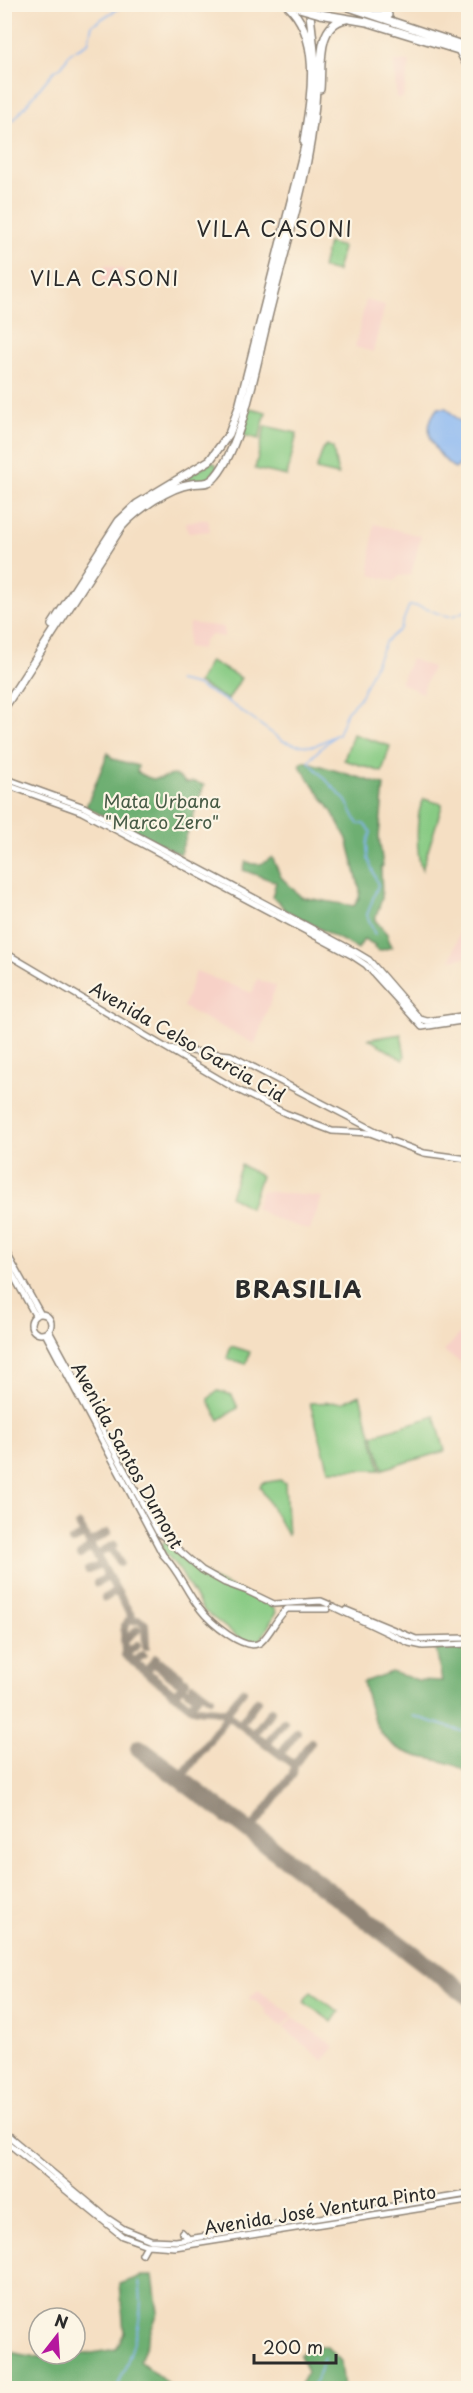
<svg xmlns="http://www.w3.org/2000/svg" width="473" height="2393" viewBox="0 0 473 2393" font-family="'Playpen Sans',sans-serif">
	<rect width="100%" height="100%" fill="#fcf5e5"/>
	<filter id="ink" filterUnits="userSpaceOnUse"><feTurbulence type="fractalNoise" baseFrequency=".0167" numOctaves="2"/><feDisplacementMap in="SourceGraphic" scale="12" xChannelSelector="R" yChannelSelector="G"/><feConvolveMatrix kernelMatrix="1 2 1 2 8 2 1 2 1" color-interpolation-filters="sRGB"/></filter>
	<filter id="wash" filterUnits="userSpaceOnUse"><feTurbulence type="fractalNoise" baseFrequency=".008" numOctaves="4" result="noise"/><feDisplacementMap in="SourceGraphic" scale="24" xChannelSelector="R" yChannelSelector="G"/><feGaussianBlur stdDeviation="1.35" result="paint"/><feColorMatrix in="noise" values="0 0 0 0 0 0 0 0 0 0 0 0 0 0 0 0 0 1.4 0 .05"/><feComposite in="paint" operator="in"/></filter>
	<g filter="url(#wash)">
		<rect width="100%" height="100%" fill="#f5dfc3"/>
		<path fill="#f7d1c7" d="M394 61 410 62 403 98H396Z
			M105 265 124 270 118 290 100 285Z
			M366 300 385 305 373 352 355 347Z
			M208 519 210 531 188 533 186 522Z
			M374 524 421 536 411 575 400 576 394 581 371 575 370 563Z
			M189 623 224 627V637L212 635 205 639 201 649 187 647Z
			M411 659 432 667 422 693 400 683Z
			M460 930 468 933V957L451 960Z
			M196 971 252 993 257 979 276 986 255 1044 183 1007Z
			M261 1191 322 1197 310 1230 280 1221 255 1208Z
			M468 1324V1366L444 1352Z
			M258 1990 293 2015 282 2027 265 2012 266 2010 254 2000 248 1999Z
			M293 2017 335 2047 323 2061 284 2028Z"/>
		<path fill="#88cb84" stroke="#5a7b58" stroke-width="1.5" d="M328 243 343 247 337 272 322 268Z
			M250 408 266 412 259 439 243 435Z
			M265 426 297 433 287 476 255 469Z
			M327 445 333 448 338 475 316 470 323 449Z
			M211 462 216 464 217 468 207 481 193 482 190 480V475Z
			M210 661 241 678 228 700 198 683Z
			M353 734 390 746 382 772 344 760Z
			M424 799 442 804V806L422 870C416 855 415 812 424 799Z
			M401 1034 405 1056 403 1060 369 1039Z
			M241 1165 261 1176 250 1208 230 1196Z
			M231 1346 250 1352 246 1364 227 1358Z
			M218 1391 232 1395 238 1408 219 1420 209 1402V1398Z
			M360 1395 381 1470H329L310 1403 343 1402Z
			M435 1416 445 1451 383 1469 373 1435Z
			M280 1480 285 1483 288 1536 260 1487 262 1483Z
			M163 1542 167 1543 184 1560 210 1578 272 1606 276 1612 262 1638 257 1641H243L203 1610 179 1569 161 1548Z
			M311 1992 339 2012 332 2022 304 2002Z"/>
		<path fill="#6eaf72" stroke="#4c6d4e" stroke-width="1.5" d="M108 753 113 759 138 766 137 772C144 775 148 779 155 779 171 779 170 768 186 783L194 782 204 785 180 854 86 807Z
			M304 761 384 785 379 837 383 866 381 867 382 898 375 920 388 935V941L392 947 379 951 374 948 375 945 364 939 358 949 285 910 279 902 272 897 276 882 243 870 246 862C259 866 262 865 272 857L281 877 301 897 354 906 359 898 360 890 347 839 331 810 299 765Z
			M468 1648V1773C455 1763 442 1761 425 1758 379 1749 373 1723 363 1682L391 1672 418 1680 442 1681 436 1649Z
			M141 2276H153L158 2312 140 2361 173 2388H5V2350C40 2363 79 2355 116 2349L124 2333 120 2284Z
			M310 2346H326L341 2361 344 2388H298L307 2372 300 2355Z"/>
		<path fill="#87b6f2" stroke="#59708e" stroke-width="1.5" d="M438 408H446L468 429C469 441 465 462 455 469 436 454 418 430 438 408Z"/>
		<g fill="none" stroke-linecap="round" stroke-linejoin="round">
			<path stroke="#87b6f2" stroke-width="1.5" d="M13 121 53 72 62 66 70 53 88 43 92 25 125 4
				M460 466 467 471
				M453 616 468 610
				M178 681 196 685 230 703 283 741 297 745 314 746 338 734 347 711 359 699 386 641 400 629 409 606C424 604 436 616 451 616
				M335 735C326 745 315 751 309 762L346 801 358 824H364L371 832 367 844 368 858 378 885 367 915 375 935
				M413 1716 468 1733
				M117 2388C131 2353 146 2319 139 2281
				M313 2388 324 2358"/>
			<path stroke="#908577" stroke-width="8" d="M79 1525 132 1617 124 1627 125 1655 191 1707C202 1712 214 1708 225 1713L294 1765
				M72 1541 82 1536 86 1537
				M91 1545 92 1541 107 1533
				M110 1547 120 1563
				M80 1555 88 1549 93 1550
				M97 1557 99 1553 114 1545
				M88 1570 102 1565
				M97 1583 106 1578H110
				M105 1598 114 1592 118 1594
				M129 1621 139 1620 145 1624 146 1646
				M124 1640 137 1630
				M125 1655 137 1645
				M133 1662 143 1655
				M162 1663 180 1676
				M158 1667 177 1681
				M146 1672 156 1658
				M193 1686 210 1698
				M188 1691 197 1697
				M175 1695 186 1681
				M190 1706 201 1692
				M226 1713 243 1691
				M240 1724 257 1701
				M254 1734 271 1711
				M267 1744 284 1721
				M280 1754 297 1732
				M180 1779 228 1715
				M250 1831 293 1774 294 1765 311 1742"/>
			<path stroke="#908577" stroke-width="18" d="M139 1748 468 1996"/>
		</g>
	</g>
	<g filter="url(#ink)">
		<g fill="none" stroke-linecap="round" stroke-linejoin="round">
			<g stroke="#908577" stroke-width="8">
				<path id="major" d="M4 778 84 807 354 951 369 960 420 1019 427 1021 468 1015
					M4 784 82 812 351 955 366 965 422 1027 468 1020
					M4 952 234 1088 285 1113 332 1131 370 1133 424 1153 468 1159
					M171 1049 230 1055 387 1137
					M4 1248 40 1313
					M4 1259 35 1315
					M31 1324a10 10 0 1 1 20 0a10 10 0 1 1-20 0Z
					M49 1331 158 1532 202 1570 225 1583 247 1591 274 1604 321 1601 328 1604
					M45 1333 163 1555C179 1571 186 1592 200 1609 209 1621 245 1654 261 1642 271 1633 276 1618 287 1609H327
					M333 1607 409 1643 423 1646 468 1644
					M346 1610 416 1639 468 1638
					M4 2132 106 2217 124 2229 151 2240 176 2241 468 2194
					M4 2140 122 2236 147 2245 175 2247 468 2201
					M182 2232 189 2239
					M142 2254 147 2245"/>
			</g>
			<g stroke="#908577" stroke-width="10">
				<path id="highway" d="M286 4C323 37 311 97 304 141
					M340 4 468 47
					M320 14 367 22 468 53
					M375 15H388
					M459 50 466 63
					M320 89C322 66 316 24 346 19
					M52 625 119 521 137 504 210 460 229 434 239 407 307 138
					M4 708 122 526C137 510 169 487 191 484 201 482 208 486 216 476 243 444 257 359 268 317 285 247 309 176 315 104 318 70 312 38 309 4"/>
			</g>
			<use href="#major" stroke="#fff" stroke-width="5"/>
			<use href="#highway" stroke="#fff" stroke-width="7"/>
			<g stroke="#908577" stroke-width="10" stroke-linecap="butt">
				<path id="highway-bridge" d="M299 8 320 14"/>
			</g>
			<use href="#highway-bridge" stroke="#fff" stroke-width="7"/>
		</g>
	</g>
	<g text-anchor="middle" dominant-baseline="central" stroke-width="4.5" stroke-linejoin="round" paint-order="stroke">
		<g font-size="18" fill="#475b46" stroke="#fcf5e5">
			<text x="162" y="800">Mata Urbana<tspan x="162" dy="21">"Marco Zero"</tspan></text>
		</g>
		<g font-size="18" fill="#2b2b2b" stroke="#fcf5e5">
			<text transform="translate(188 1041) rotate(30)">Avenida Celso Garcia Cid</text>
			<text transform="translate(128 1455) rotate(61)">Avenida Santos Dumont</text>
			<text transform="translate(320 2209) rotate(-9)">Avenida José Ventura Pinto</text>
		</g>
		<g font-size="20" letter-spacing="1.5" fill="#2b2b2b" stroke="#fcf5e5">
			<text x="105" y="278">VILA CASONI</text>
		</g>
		<g font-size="21" letter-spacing="1.5" fill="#2b2b2b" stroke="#fcf5e5">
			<text x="275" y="228">VILA CASONI</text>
		</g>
		<g font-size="24" font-weight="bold" letter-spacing="1.5" fill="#2b2b2b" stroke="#fcf5e5">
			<text x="299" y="1288">BRASILIA</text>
		</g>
	</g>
	<rect width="473" height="2393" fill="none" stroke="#fcf5e5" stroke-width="24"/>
	<g transform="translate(57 2336) rotate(17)"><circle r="28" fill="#fcf5e5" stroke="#a8a49b" stroke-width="1.5"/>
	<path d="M0-4.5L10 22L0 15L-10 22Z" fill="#b5179e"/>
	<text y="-9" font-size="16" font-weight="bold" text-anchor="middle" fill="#2b2b2b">N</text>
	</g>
	<path d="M254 2354v9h82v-9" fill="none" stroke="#2b2b2b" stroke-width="3"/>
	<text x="263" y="2354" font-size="18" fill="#2b2b2b" stroke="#fcf5e5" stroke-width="4.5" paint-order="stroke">200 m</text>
</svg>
